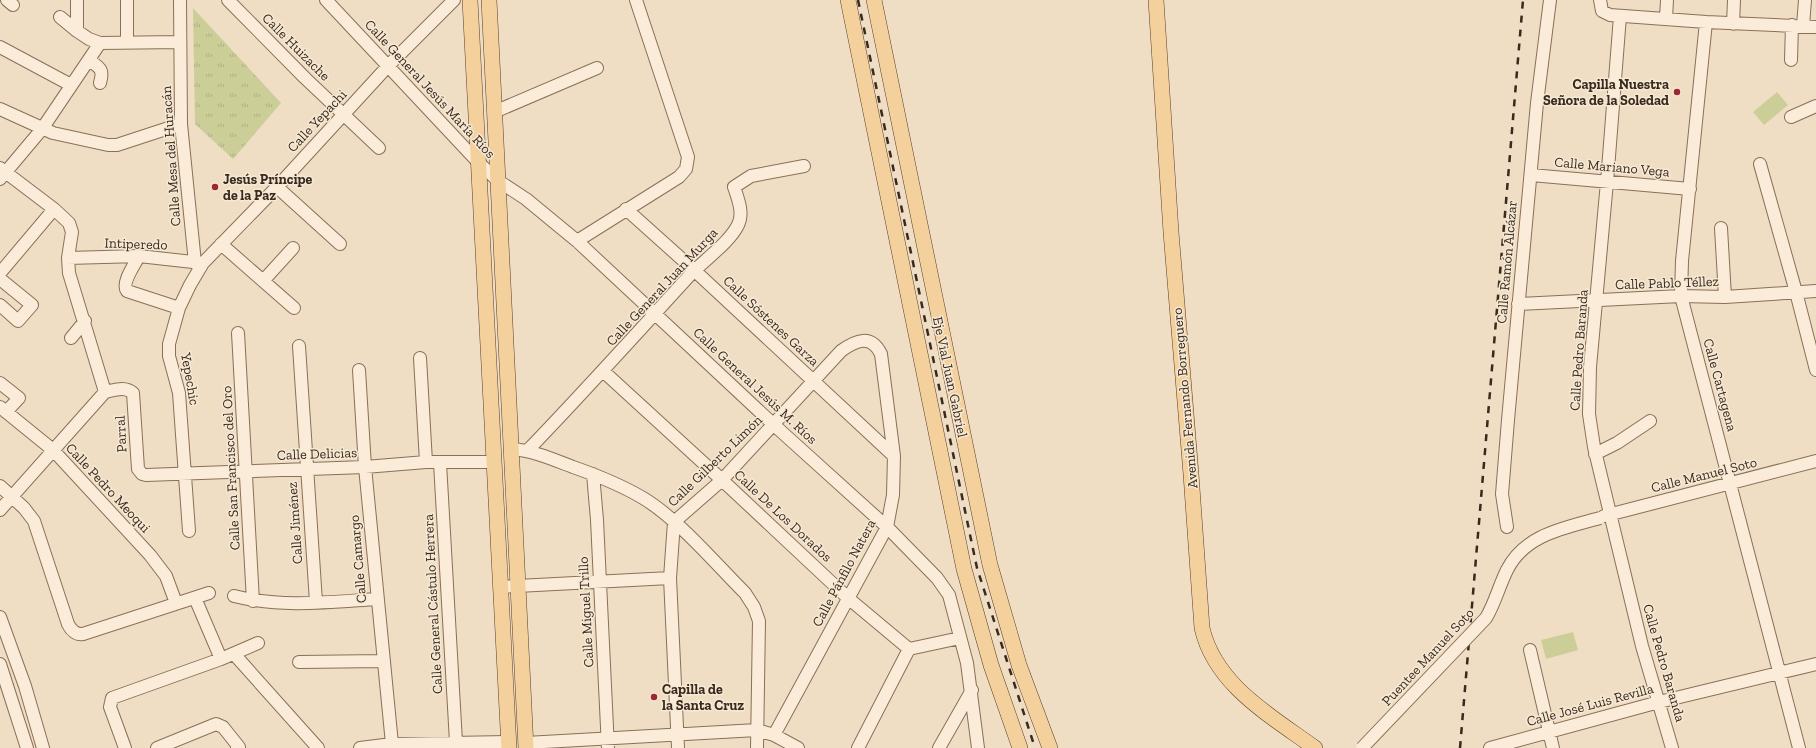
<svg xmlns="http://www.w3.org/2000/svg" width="1816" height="748" viewBox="0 0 1816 748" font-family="'Zilla Slab',serif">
	<defs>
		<pattern id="park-tufts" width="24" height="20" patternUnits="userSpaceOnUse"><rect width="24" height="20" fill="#ccce98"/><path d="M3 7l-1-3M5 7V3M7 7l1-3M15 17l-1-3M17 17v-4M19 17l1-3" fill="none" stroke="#b0b183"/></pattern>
	</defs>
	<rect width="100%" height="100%" fill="#efdec4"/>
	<path fill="#ccce98" d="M1777 92 1788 105 1764 125 1753 112Z
		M1573 632 1578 650 1546 659 1541 640Z"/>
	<path fill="url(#park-tufts)" d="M193 8 281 103 233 159 195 124Z"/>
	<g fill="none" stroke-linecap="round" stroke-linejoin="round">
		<g stroke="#8a6f5a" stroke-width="14">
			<path id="minor" d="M7 0 13 5
				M77 0V31L89 39 100 43 180 42
				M180 0 181 124 195 263
				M228 0 305 78 379 148
				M326 0 477 161 497 180 526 199 577 241 774 425 887 527 937 578 949 595 967 663 978 748
				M1600 0 1602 11 1610 15 1706 22 1816 27
				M1620 16 1607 182 1590 367 1589 414 1594 447 1642 646 1672 748
				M60 17 77 31
				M1666 18 1667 0
				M1706 22 1682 261 1681 296 1799 748
				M1733 24 1734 0
				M1803 26 1805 0
				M127 42V0
				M0 47 71 85
				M89 60C100 68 104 69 100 83
				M1791 60 1792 25
				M0 109 53 133 108 145H117L181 124
				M494 112 597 68
				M1791 117 1816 106
				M1760 164 1796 292 1816 370
				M0 168 54 209 69 223 72 232 68 258 69 273 105 392
				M1531 175 1690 189
				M0 179 42 129 100 43
				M277 187 340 244
				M626 209 694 270 894 456
				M1721 228 1725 297
				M577 241 679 177 686 169 688 157 636 0
				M221 244 294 308
				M139 256C135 264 121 283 127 291L179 308
				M68 258 139 256 202 263
				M0 273 54 209
				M0 279 32 305 18 321 0 305
				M263 281 293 248
				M1518 304 1681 296 1725 297 1816 291
				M238 333 253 601
				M71 338 85 321
				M299 346 316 602
				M420 358 426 462
				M359 370 365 467 392 744
				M603 371 722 480 848 598 909 649
				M0 383 19 398 6 412
				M105 392C115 390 125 386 133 393L138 469 142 474 146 475 365 467 426 462H493
				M0 407 53 450 150 555 166 576 176 603
				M512 449C534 451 552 459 573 467 596 475 621 485 643 498 678 519 715 563 745 593L754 607 759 621 757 748
				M528 450C583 393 636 334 690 275 704 260 729 243 738 225 744 213 738 199 734 187L751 176 804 166
				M1595 454 1617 443 1650 421
				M440 463 456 742
				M593 474 597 520 608 748
				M0 486 24 508 34 521 68 624C71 630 76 635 83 634L209 593
				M0 510 105 392
				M1604 516 1816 461
				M1507 527 1502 494 1508 420 1537 103 1550 0
				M189 531 179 393 169 356V344L179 308 190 285 203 263 277 187 388 66 454 0
				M500 587 670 578
				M234 596C281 608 330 602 377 599
				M195 598 221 659
				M0 617 25 686 43 748
				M1530 650 1553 748
				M234 654 318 748
				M299 662 383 661
				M0 664 27 748
				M526 743 757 730 774 735 798 748
				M125 748 110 707 112 698 221 659 258 643
				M157 748 216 724 223 727 239 747 237 748
				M360 748 392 744 508 742
				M678 748 670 578 674 522 722 480 841 351C856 340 871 334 881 354L894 456 893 495 887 527 774 735
				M858 748 909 649 960 638
				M939 748 972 690
				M1490 748 1659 702 1816 664"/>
		</g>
		<g stroke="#583e2e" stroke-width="16">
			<path id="major" d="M470 0 509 748
				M489 0 526 748
				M848 0 964 569 991 665 1020 748
				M874 0 990 565 1019 665 1050 748
				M1156 0 1171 232 1191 474 1202 628C1215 685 1271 716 1315 748"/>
		</g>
		<use href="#minor" stroke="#faecd8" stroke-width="12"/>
		<use href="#major" stroke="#f3d09c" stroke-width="15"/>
		<path stroke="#3a291e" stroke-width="2.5" stroke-dasharray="7 7" stroke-linecap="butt" d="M858 0 977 568 1035 748
			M1460 748 1523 0"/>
		<g stroke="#8a6f5a" stroke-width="14" stroke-linecap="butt">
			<path id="minor-bridge" d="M1362 748 1486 618C1495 603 1499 586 1507 570 1525 534 1565 528 1600 518"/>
		</g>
		<use href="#minor-bridge" stroke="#faecd8" stroke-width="12"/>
	</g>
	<g fill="#9b2934" stroke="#f6e9d4" stroke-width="1.5">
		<circle cx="1677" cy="92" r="4"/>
		<circle cx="215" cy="187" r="4"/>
		<circle cx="654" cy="697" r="4"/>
	</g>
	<g text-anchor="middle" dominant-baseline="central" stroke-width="3" stroke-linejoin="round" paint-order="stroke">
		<g font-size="14" fill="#3a291e" stroke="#f6e9d4">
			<text transform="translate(296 47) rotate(45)">Calle Huizache</text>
			<text transform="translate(430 89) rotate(47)">Calle General Jesús María Ríos</text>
			<text transform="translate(317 121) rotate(-47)">Calle Yepachi</text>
			<text transform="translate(171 156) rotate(-94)">Calle Mesa del Huracán</text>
			<text transform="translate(1612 167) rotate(5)">Calle Mariano Vega</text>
			<text transform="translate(136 244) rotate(2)">Intiperedo</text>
			<text transform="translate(1507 262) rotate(-85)">Calle Ramón Alcázar</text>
			<text transform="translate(1667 283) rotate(-2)">Calle Pablo Téllez</text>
			<text transform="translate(662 287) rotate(-47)">Calle General Juan Murga</text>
			<text transform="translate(771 321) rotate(43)">Calle Sóstenes Garza</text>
			<text transform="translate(1579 350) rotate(-86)">Calle Pedro Baranda</text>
			<text transform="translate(950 377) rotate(78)">Eje Vial Juan Gabriel</text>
			<text transform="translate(190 379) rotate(80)">Yepechic</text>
			<text transform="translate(1720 385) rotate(75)">Calle Cartagena</text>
			<text transform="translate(755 386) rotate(43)">Calle General Jesús M. Ríos</text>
			<text transform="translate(1185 398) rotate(-95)">Avenida Fernando Borreguero</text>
			<text transform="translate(121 434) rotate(-93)">Parral</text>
			<text transform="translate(317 454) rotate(-2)">Calle Delicias</text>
			<text transform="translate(715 461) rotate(-44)">Calle Gilberto Limón</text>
			<text transform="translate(231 468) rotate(-93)">Calle San Francisco del Oro</text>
			<text transform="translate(1704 475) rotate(-14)">Calle Manuel Soto</text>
			<text transform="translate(108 488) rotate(47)">Calle Pedro Meoqui</text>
			<text transform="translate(783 516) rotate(43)">Calle De Los Dorados</text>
			<text transform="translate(295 523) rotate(-94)">Calle Jiménez</text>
			<text transform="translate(358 559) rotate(-95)">Calle Camargo</text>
			<text transform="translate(844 573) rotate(-62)">Calle Pánfilo Natera</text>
			<text transform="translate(433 604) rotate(-93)">Calle General Cástulo Herrera</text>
			<text transform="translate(586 612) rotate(-93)">Calle Miguel Trillo</text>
			<text transform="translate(1428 657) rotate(-47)">Puentee Manuel Soto</text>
			<text transform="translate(1664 663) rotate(74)">Calle Pedro Baranda</text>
			<text transform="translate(1590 705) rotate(-15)">Calle José Luis Revilla</text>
		</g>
		<g font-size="14" font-weight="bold" fill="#3a291e" stroke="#f6e9d4" text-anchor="start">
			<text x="1669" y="84" text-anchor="end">Capilla Nuestra<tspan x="1669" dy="16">Señora de la Soledad</tspan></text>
			<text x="223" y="179">Jesús Príncipe<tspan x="223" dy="16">de la Paz</tspan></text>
			<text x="662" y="689">Capilla de<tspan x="662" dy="16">la Santa Cruz</tspan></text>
		</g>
	</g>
</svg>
